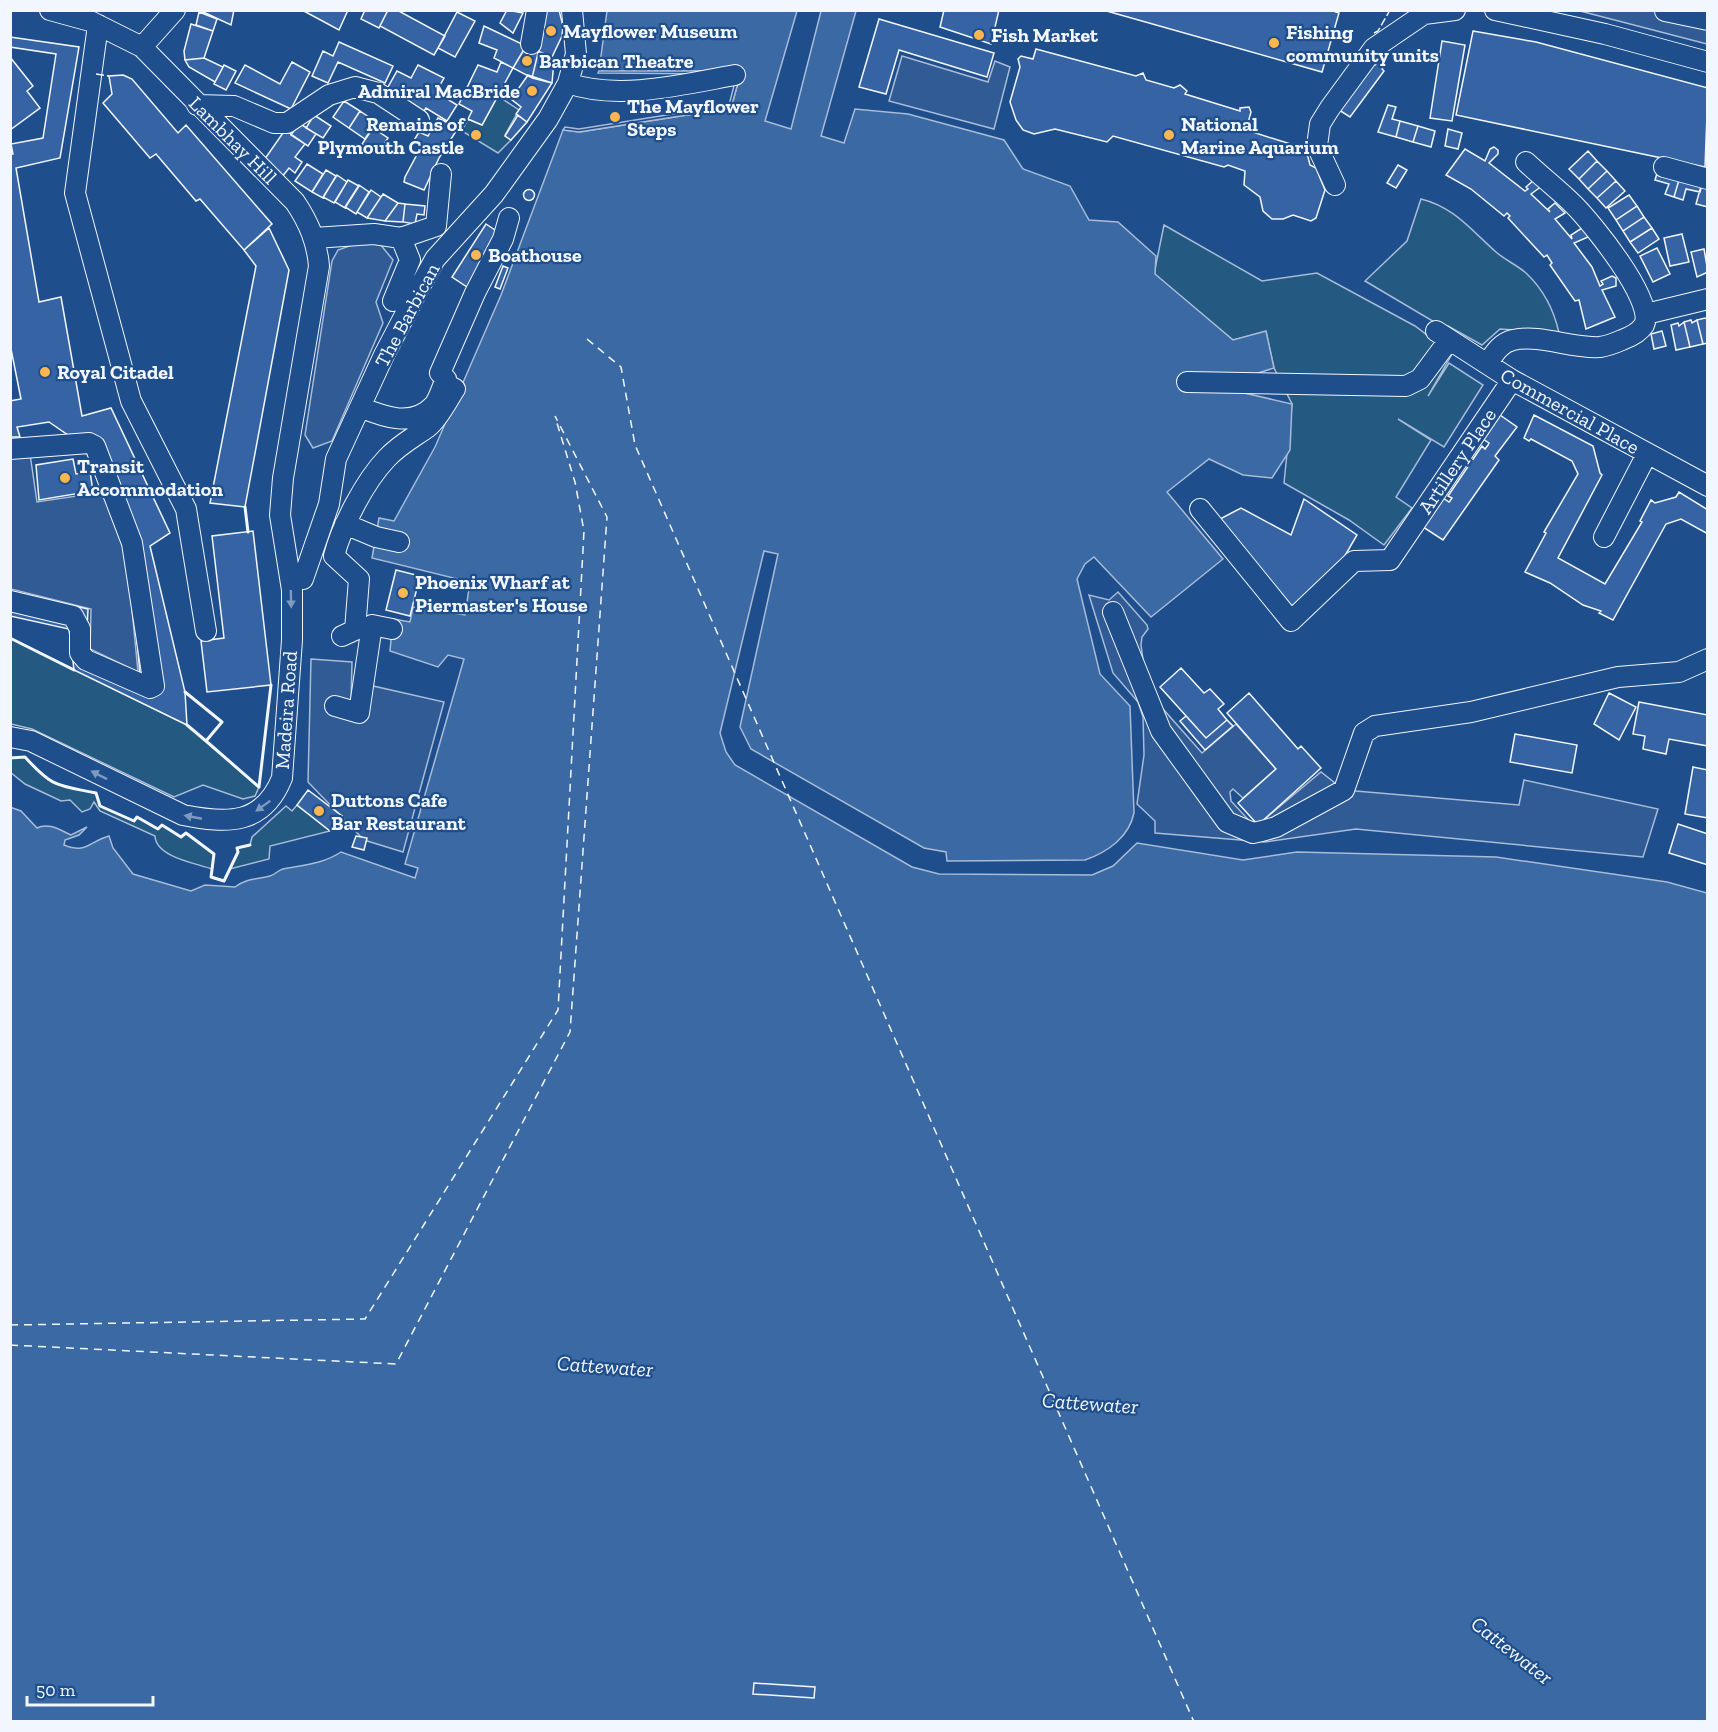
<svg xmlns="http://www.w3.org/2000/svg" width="1718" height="1732" viewBox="0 0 1718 1732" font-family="'Zilla Slab',serif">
	<rect width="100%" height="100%" fill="#1f4e8c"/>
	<path fill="#245a82" stroke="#a8bbd7" stroke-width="1.5" d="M498 96 519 110 505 135 511 140 498 153 462 131 468 119 482 125Z
		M1421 199C1454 207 1471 230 1496 252 1505 260 1517 265 1526 273 1544 290 1554 310 1559 333L1500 329 1482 345 1448 326H1441L1365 281 1407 241Z
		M1164 225 1262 281 1317 273 1415 326 1452 354 1428 396 1449 363 1483 385 1444 447 1398 419 1431 440 1396 497 1412 508 1384 545 1349 520 1284 483 1292 404 1274 368 1266 332 1233 340 1154 274Z
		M10 638 187 725 259 787 255 796 243 799 203 785 174 797 32 729 11 724Z
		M25 757C53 788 57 785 96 793L100 806 134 821 137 817 157 829 162 825 181 837 186 833 214 854 212 869C195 863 156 857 155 836L100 811 94 802 90 809 82 812 70 800 61 801 25 784 10 772 11 758Z
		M297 805 330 831 270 846 269 859 230 869 238 852 237 848 250 845 252 837 286 806 292 811Z"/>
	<path fill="#305b95" stroke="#a8bbd7" stroke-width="1.5" d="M1580 11H1707V44Z
		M902 56 988 82 995 61 1010 67 994 129 889 101Z
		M355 244H380L393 260 376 302 383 323 332 441 313 448 305 435 332 261 338 250Z
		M11 446 30 454 37 502 103 492 125 537 138 672 90 649 91 609 11 589Z
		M1118 592 1147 625 1148 629 1142 637 1141 645 1144 667 1156 701 1202 753 1236 724 1276 769 1243 798 1233 789 1230 792 1231 801 1255 827 1321 772 1344 790 1519 805 1524 780 1658 809 1643 857 1356 829 1265 842 1155 833V821L1137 804 1144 755 1143 717 1138 702 1113 673 1089 595 1109 600Z
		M311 659 352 662 351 702 366 707 373 686 444 702 403 852 364 840 308 782Z"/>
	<path fill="#3b69a3" stroke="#a8bbd7" stroke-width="1.5" d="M607 11H797L765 121 791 129 821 11H856L821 136 844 143 855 109 908 114 1004 140 1023 169 1070 186 1089 220 1118 222 1156 256 1155 274 1233 340 1266 331 1274 368 1252 375 1240 392 1292 404 1290 450 1272 478 1243 475 1209 459 1167 492 1223 559 1151 617 1094 557 1085 564 1077 579 1100 674 1130 706 1134 813C1129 837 1108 852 1085 860L947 861 946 852 924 848 751 749 740 727 778 554 764 551 720 733 726 752 735 765 912 867 939 874 1092 875 1113 866 1137 843 1243 860 1297 852 1496 857 1667 882 1707 893V1721H11L10 807 21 811 37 828C48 822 60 830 71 835L87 827 79 835 65 840 64 845C87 854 88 842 109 836L113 848 133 874 191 891 205 885 235 887C247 878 256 880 270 876 275 875 278 870 283 869 303 865 323 864 341 852L415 878 418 868 405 864 464 659 448 655 438 667 390 651 393 619 410 622 413 607 465 615 470 582 372 558 379 518 394 521 435 447 501 295 563 130 580 132 731 108 738 83 729 71H599Z"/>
	<path fill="#1f4e8c" stroke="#a8bbd7" stroke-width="1.5" d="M599 71H729L738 83 731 108 579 132 563 130 565 127 579 129 729 105 735 82 729 74 598 73Z"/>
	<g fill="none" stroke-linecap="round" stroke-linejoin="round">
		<path stroke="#f2f6ff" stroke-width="1.5" stroke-dasharray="8 6" stroke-linecap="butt" d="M587 339 621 367 635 445 1194 1722
			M10 1325 365 1319 558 1010 584 531 575 482 556 420
			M10 1345 396 1364 570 1032 607 517 555 416"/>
	</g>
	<path fill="#3563a3" stroke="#f2f6ff" stroke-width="1.5" d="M199 10H234L231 25Z
		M302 10H348L339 30Z
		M365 10H388L379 28 361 19Z
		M388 10H397L445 36 434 55 380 26Z
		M507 10 523 13 513 33 500 23Z
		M543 10H559L563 26 562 36 552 57 535 50Z
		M944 10H999L991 44 940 27Z
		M1103 10H1330L1339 13 1322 72Z
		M199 12 217 19 213 31 196 25Z
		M457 12 475 21 455 57 438 48Z
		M879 19 994 53 987 77 899 50 886 94 859 87Z
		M191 24 213 31 204 58 185 60 184 51Z
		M484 26 526 46 513 68 494 58 497 50 479 43Z
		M1473 31 1536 42 1708 88 1705 167 1456 115Z
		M10 37 79 47 60 158 16 168 39 302 61 297 82 416 111 408 170 533 150 546 185 692 187 725 74 670 69 629 10 616V591L88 609 86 651 140 674 128 538 91 451 49 422 17 427 20 437H10V401L21 399 10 344V155L13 154 11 144 43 138 56 54 10 47Z
		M1442 41 1465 45 1452 121 1430 118Z
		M339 42 393 66 385 83 338 62 328 83 312 76 323 51 333 56Z
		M526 46 538 53 532 78 513 68Z
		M1036 49 1136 76 1143 73 1146 80 1174 88 1180 85 1187 91 1185 94 1240 111V108L1249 107 1251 112 1246 130 1300 147 1308 157 1310 165 1316 168 1325 190 1316 218 1311 221 1293 215 1283 219H1272L1263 211 1260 197 1244 185 1245 171 1228 165 1224 167 1113 136 1107 142 1055 129 1034 134 1023 130 1016 120 1010 102 1020 67 1018 59 1021 56 1033 59Z
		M538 53 554 61 552 83 532 78Z
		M10 57 33 86 27 91 40 108 10 130Z
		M204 58 223 67 215 82 189 67 185 60Z
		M1380 59 1386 63 1382 69 1384 71 1350 117 1339 110 1373 63 1375 65Z
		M292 62 310 72 291 109 235 83 245 65 280 84Z
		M501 62 513 68 482 125 468 119 472 111 459 104 478 65 497 72Z
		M224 65 236 71 226 90 214 84Z
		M418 65 444 78 436 92 457 105 447 121 426 108 424 111 388 87 397 71 411 78Z
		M123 75 132 79 178 133 186 125 272 224 244 250 200 199 196 201 156 154 150 158 103 103 112 94 109 76Z
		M528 75 552 83 527 122 516 114 521 107 511 99Z
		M344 101 360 111 349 128 333 117Z
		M1388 105 1396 107 1392 119 1400 121 1396 137 1378 132Z
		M360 111 376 122 365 139 349 128Z
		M314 115 331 126 323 138 306 128Z
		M518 115 527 122 511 140 505 136Z
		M438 118 458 128 439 158 424 190 404 182 405 177 421 147 413 142 419 132 428 136Z
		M1400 121 1418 126 1413 142 1396 137Z
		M299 123 316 134 308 146 291 135Z
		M1418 126 1435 131 1431 147 1413 142Z
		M373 128 388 138 377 154 362 144Z
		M1448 129 1462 133 1458 149 1445 146Z
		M285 130 305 144 295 157 302 162 295 173 289 168 282 177 262 163Z
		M1494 147 1498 150V154L1489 163 1525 191 1528 189 1526 187 1535 179 1542 186 1531 194 1550 212 1548 209 1555 203 1565 213 1555 219 1572 239 1571 235 1582 228 1588 233V237L1574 243 1592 267 1600 286 1603 284 1601 281 1612 276 1616 278V286L1602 290 1615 317 1586 329 1579 300 1575 301 1550 265 1552 263 1547 255 1544 257 1508 218 1510 216 1507 213 1504 216 1471 189 1446 175 1465 149 1485 161 1490 149Z
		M1588 151 1597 161 1579 179 1569 169Z
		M1597 161 1607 171 1588 189 1579 179Z
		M307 164 323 174 312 192 295 181Z
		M1398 165 1407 170 1396 188 1387 183Z
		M1659 167 1681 173 1674 197 1665 194 1669 184 1655 180Z
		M326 170 336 176 323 198 312 192Z
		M1607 171 1616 181 1597 198 1588 189Z
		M1681 173 1703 179 1700 192 1686 189 1683 200 1674 197Z
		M337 175 347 182 334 203 323 197Z
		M1703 179 1708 181V207L1696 204Z
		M348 180 359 186 345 208 335 202Z
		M1616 181 1625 191 1606 208 1597 198Z
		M359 185 369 192 356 214 345 207Z
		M523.5 195a5.5 5.5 0 1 1 11 0a5.5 5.5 0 1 1-11 0Z
		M371 190 381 197 367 218 357 212Z
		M383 194 398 203 385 221 367 218Z
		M1629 195 1637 206 1616 220 1608 208Z
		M398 203 405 204 403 222 385 221Z
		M405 204 425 206 424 215 417 214 415 224 403 222Z
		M1637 206 1644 217 1623 231 1616 220Z
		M1644 217 1652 228 1630 242 1623 231Z
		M486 224 501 234 467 287 452 277Z
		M269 228 289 270 245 507 210 503 256 266 244 250Z
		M1652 228 1659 239 1638 253 1630 242Z
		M1682 234 1689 262 1670 266 1664 238Z
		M1657 248 1670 274 1653 282 1640 256Z
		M1704 249 1708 272 1697 277 1691 252Z
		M503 266 508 268 500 289 495 287Z
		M1705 318 1708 320V343L1703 344 1697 320Z
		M1691 320 1692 323 1697 320 1703 344 1690 347 1684 322Z
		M1684 322 1690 347 1676 350 1671 325 1678 323 1679 326Z
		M1662 331 1666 346 1654 349 1651 334Z
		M1500 415 1517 427 1495 456 1499 460 1443 540 1423 527 1443 498 1449 502 1450 501 1452 498 1448 496 1482 446 1485 449 1488 445 1489 443 1483 439Z
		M1534 415 1593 446 1600 473 1602 475 1558 558 1605 584 1642 522 1640 521 1651 500 1655 503 1676 497 1679 492 1708 510V534L1681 519 1666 524 1613 620 1599 613 1601 611 1583 605 1550 583 1525 572 1546 533 1544 532 1578 474 1572 461 1531 439 1529 441 1524 438Z
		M73 459 76 474 90 472 93 491 39 500 36 465Z
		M1304 499 1357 535 1332 578 1288 610 1220 519 1241 508 1291 535Z
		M253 531 271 685 207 692 201 641 224 638 212 536Z
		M396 570 420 576 410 616 386 610Z
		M1181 668 1204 693 1210 689 1224 704 1218 709 1227 720 1206 738 1160 687Z
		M1249 693 1298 749 1301 746 1321 768 1258 825 1238 803 1276 769 1227 713Z
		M1609 693 1636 707 1619 740 1594 724Z
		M1639 702 1708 715V746L1669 739 1666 754 1643 749 1645 736 1633 734Z
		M1186 716 1206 738 1227 720 1233 726 1205 750 1180 721Z
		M1515 734 1577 745 1572 773 1510 762Z
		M1693 767 1708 770V818L1685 814Z
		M308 790 342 816 330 831 297 805Z
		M1678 824 1708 834V865L1669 853Z
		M356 836 367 838 364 850 352 847Z
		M754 1683 815 1687 814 1698 753 1694Z"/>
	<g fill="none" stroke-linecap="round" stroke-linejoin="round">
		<g stroke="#f2f6ff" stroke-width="22">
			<path id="minor" d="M1495 10 1605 34 1708 62
				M1665 11 1708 20
				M98 25 75 193 131 401 186 509 206 631
				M531 44 537 10
				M142 47 175 10
				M568 83C618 101 685 84 735 75
				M197 105 234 106 274 123H287L329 95 355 87 378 93 419 120
				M1664 167 1708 179
				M1335 185 1317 146 1320 124 1330 108 1374 48 1424 14 1455 10
				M314 238 374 234 401 238 436 226 441 174
				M393 301 410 260 401 238
				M1646 314 1708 299
				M1436 331 1512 380 1708 486
				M1487 364C1494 354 1500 343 1513 340 1542 334 1571 349 1600 347 1607 346 1615 343 1622 340 1630 337 1639 333 1644 325 1656 301 1591 222 1574 205 1559 190 1542 177 1526 162
				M1187 382 1406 386 1420 379 1449 340
				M360 407C384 417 413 428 434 405 439 399 442 387 446 379L440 373 475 293 503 239 509 218
				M10 449 89 443 95 446 132 543 154 686 150 688 86 660 80 653V629L73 616 10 601
				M1200 509 1291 621 1354 561 1390 560 1512 380
				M345 524 376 537 399 542
				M1604 537 1647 454
				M303 579 329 504 336 459 384 355 419 288 435 259 494 194 548 119 568 83 576 54 572 10
				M1113 612 1161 731 1227 822 1253 833 1262 831 1276 827 1344 790 1364 733 1375 726 1471 712 1618 677 1679 672 1708 659
				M342 636 355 630 359 579 334 556C342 525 365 481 387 458 399 445 414 437 428 427 439 418 447 401 455 389L444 383
				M335 706 359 713 372 625 392 629
				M10 737 31 741 183 815C228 824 263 825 282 778L292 640V590L280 515 283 478 319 266C317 242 309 223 295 202L142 47 90 21 50 10"/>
		</g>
		<use href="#minor" stroke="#1f4e8c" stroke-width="20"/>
		<path stroke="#f2f6ff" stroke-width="1.5" stroke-dasharray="8 3" stroke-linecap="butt" d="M1374 33 1378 31 1390 10
			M96 74 109 76"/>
		<path stroke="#f2f6ff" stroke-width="3" d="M245 507 248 532
			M10 638 74 670
			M185 692 222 722 206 741 259 787 271 685
			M187 725 206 741
			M10 758 25 757C53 788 57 785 96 793L100 806 134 821 137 817 158 829 162 825 181 837 186 833 214 854 211 877 224 881 238 852 237 848 250 845"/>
	</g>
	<defs><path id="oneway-solid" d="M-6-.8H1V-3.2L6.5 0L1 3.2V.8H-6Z" transform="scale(1.5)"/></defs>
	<g fill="#7e9ac0">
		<use href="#oneway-solid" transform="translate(291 599) rotate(89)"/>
		<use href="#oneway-solid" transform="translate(99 775) rotate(-153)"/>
		<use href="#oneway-solid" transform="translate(263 806) rotate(144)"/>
		<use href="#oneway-solid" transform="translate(193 817) rotate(-169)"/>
	</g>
	<g fill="#ffb74d" stroke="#1f4e8c" stroke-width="2">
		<circle cx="551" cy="31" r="6"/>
		<circle cx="979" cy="35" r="6"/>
		<circle cx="1274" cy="43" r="6"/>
		<circle cx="527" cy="61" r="6"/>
		<circle cx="532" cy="91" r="6"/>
		<circle cx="615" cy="117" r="6"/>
		<circle cx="476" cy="135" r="6"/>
		<circle cx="1169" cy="135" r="6"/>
		<circle cx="476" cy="255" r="6"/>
		<circle cx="45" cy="372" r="6"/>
		<circle cx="65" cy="478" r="6"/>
		<circle cx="403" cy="593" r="6"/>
		<circle cx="319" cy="811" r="6"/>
	</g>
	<g text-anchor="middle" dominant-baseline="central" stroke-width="4.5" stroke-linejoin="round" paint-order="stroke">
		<g font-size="20" font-weight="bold" fill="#f2f6ff" stroke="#1f4e8c" text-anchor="start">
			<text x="563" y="31">Mayflower Museum</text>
			<text x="1286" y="32">Fishing<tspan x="1286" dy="23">community units</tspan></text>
			<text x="991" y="35">Fish Market</text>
			<text x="539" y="61">Barbican Theatre</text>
			<text x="520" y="91" text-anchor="end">Admiral MacBride</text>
			<text x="627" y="106">The Mayflower<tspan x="627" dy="23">Steps</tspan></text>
			<text x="464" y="124" text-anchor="end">Remains of<tspan x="464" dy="23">Plymouth Castle</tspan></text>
			<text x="1181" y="124">National<tspan x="1181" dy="23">Marine Aquarium</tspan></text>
			<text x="488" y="255">Boathouse</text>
			<text x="57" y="372">Royal Citadel</text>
			<text x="77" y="466">Transit<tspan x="77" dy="23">Accommodation</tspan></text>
			<text x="415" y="582">Phoenix Wharf at<tspan x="415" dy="23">Piermaster's House</tspan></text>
			<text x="331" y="800">Duttons Cafe<tspan x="331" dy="23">Bar Restaurant</tspan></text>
		</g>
		<g font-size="20" fill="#f2f6ff" stroke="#1f4e8c">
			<text transform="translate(233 140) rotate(45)">Lambhay Hill</text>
			<text transform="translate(407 315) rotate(-62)">The Barbican</text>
			<text transform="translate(1570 411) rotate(29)">Commercial Place</text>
			<text transform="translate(1457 461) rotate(-56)">Artillery Place</text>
			<text transform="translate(286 710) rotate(-86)">Madeira Road</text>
		</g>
		<g font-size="21" font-style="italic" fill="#f2f6ff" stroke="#1f4e8c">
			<text transform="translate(605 1366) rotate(4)">Cattewater</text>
			<text transform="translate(1090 1403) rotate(4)">Cattewater</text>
			<text transform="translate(1512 1650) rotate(38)">Cattewater</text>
		</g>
	</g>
	<rect width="1718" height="1732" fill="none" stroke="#f2f6ff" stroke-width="24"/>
	<path d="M27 1696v9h126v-9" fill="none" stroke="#f2f6ff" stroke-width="3"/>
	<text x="36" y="1696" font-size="18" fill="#f2f6ff" stroke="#1f4e8c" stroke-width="4.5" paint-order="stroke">50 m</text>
</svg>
